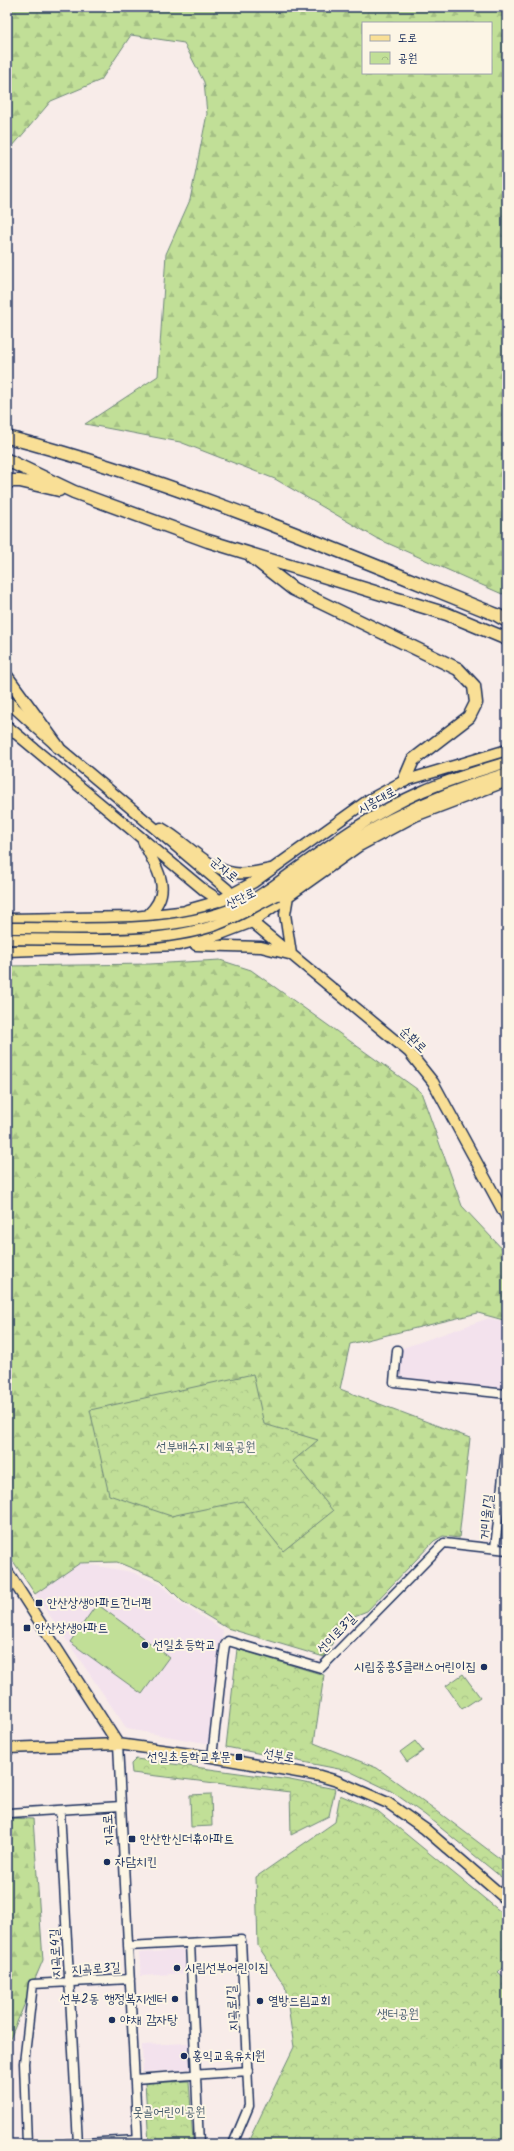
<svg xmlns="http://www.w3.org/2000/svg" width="514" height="2151" viewBox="0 0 514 2151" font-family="Kalam,'Poor Story',sans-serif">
	<defs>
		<pattern id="forest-firs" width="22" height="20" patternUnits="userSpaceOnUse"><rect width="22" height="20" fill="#c1df97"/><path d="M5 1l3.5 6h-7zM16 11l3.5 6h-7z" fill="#a5c085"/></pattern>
		<pattern id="park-crowns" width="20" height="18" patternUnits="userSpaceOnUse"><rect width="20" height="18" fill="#c1df97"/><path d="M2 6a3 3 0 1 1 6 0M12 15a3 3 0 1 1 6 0" fill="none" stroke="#a5c085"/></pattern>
	</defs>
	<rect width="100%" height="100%" fill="#f8ece9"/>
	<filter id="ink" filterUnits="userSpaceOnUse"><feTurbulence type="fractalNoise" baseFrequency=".025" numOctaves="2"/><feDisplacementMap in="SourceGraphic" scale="8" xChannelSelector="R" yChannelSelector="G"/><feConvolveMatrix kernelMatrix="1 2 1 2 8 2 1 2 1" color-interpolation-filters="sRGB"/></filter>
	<g filter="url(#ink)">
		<path fill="#f3e2ed" d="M489 1318 507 1323V1389L399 1377 400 1349Z
			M80 1563 132 1572 160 1584 180 1603 223 1630 210 1744 127 1729 35 1594Z
			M184 1950 186 1973 141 1976 139 1953Z
			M189 2043 190 2069 143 2072 142 2045Z"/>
		<path fill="#c1df97" stroke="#6e877a" d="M97 1604 169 1657 142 1694 70 1642Z
			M415 1741 423 1751 407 1762 400 1752Z"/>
		<path fill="url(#forest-firs)" stroke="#6e877a" fill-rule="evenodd" d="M7 7H507V592L502 594 376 538 275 479 180 442 85 424 158 376 166 254 190 200 207 114 204 82 184 43 131 35 101 80 51 101 7 153ZM363 23H491V73H363Z
			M220 960 251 970 421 1092 462 1206 507 1254V1321L478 1313 350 1344 340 1389 470 1438 459 1538 443 1536 434 1541 367 1611 347 1619 324 1657 227 1628 182 1601 161 1580 117 1562 80 1563 35 1594 7 1552V966L150 964Z
			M7 1818 33 1819 43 1960 7 2046Z"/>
		<path fill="url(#park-crowns)" stroke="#6e877a" d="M253 1374 264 1424 318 1440 293 1461 333 1511 283 1551 243 1501 171 1516 109 1495 90 1410Z
			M237 1649 324 1675 314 1743 377 1768 433 1808 507 1864V1873L501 1877 425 1815 391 1791 349 1771 226 1747Z
			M463 1674 480 1697 462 1709 446 1686Z
			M136 1759 290 1780 335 1789 329 1816 291 1835 290 1792 132 1773 131 1764Z
			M211 1794 212 1826 191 1827 190 1795Z
			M340 1795 379 1812 507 1917V1963L498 1972 507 1980V2144H247L294 2047 285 1986 258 1946 256 1877 335 1822Z
			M189 2081 193 2141 149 2143 145 2083Z"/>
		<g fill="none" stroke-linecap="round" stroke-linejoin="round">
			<g stroke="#1b2f5e" stroke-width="11">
				<path id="minor" d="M397 1350 394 1382 507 1394
					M495 1548 507 1440
					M118 1744 138 2144
					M212 1757 223 1658 225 1645 228 1641 321 1668 444 1543 507 1550
					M60 1810 78 2144
					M9 1813 121 1806
					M190 1943 199 2144
					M128 1946 241 1940 249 2106 233 2144
					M135 2079 248 2071
					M27 2144 24 2063 33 1984 130 1979
					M66 2144 138 2140"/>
			</g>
			<g stroke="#1b2f5e" stroke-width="13">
				<path id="major" d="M7 701 58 747 227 889 245 912
					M7 726 204 890 252 922 409 1052 433 1082 507 1218
					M161 828C185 841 207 869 234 873 246 875 259 871 271 869
					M143 841C156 869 175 889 148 915
					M272 887C320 852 368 815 423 791 450 779 479 771 507 762
					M277 895C314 869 351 840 391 819 428 800 467 785 507 773
					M288 896 285 914 291 954
					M187 910 219 901 254 882 367 801 404 781 507 750
					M7 919 134 917 197 910C206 915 213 925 205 934
					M196 945 261 947 289 954
					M7 951 179 945 218 935 252 922 359 846 415 816 507 781
					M7 1571 118 1744
					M7 1748 118 1744 212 1757 320 1776 337 1781 388 1803 425 1829 507 1900"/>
			</g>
			<g stroke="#1b2f5e" stroke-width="15">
				<path id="highway" d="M7 437C176 481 336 550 497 615L507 621
					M7 460 74 492 208 541 447 614 507 639
					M7 481H20L59 490
					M252 557 293 589 458 669 474 686 476 703 469 717 413 760 404 781
					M7 677 58 747"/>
			</g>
			<use href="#minor" stroke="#fcf5e5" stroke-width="8"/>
			<use href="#major" stroke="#f9df96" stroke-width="10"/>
			<use href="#highway" stroke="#f9df96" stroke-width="12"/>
			<g stroke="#1b2f5e" stroke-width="13" stroke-linecap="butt">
				<path id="major-bridge" d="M7 928C85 927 176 937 248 902 257 898 264 892 272 887
					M7 939C72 939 155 946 216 925 237 917 257 905 277 895"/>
			</g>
			<use href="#major-bridge" stroke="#f9df96" stroke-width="10"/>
		</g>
	</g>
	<g fill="#1b2f5e" stroke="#fcf5e5" stroke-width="1.5">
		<rect x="35" y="1599" width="8" height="8" rx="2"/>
		<rect x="23" y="1624" width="8" height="8" rx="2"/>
		<circle cx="145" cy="1645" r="4"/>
		<circle cx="484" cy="1667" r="4"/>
		<rect x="235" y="1753" width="8" height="8" rx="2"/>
		<rect x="128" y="1835" width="8" height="8" rx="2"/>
		<circle cx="107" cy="1862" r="4"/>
		<circle cx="177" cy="1968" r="4"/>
		<circle cx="175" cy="1999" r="4"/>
		<circle cx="260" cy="2001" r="4"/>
		<circle cx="112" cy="2020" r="4"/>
		<circle cx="184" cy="2056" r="4"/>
	</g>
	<g text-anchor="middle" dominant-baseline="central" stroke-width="4" stroke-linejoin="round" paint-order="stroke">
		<g font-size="13" fill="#1b2f5e" stroke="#fcf5e5">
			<text transform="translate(377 801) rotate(-29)">시흥대로</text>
			<text transform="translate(224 870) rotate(41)">군자로</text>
			<text transform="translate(241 899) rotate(-26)">산단로</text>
			<text transform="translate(413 1040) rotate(44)">순환로</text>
			<text transform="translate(487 1517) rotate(-84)">거미울1길</text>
			<text transform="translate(337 1634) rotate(-46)">선이로3길</text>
			<text transform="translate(279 1756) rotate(10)">선부로</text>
			<text transform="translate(109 1830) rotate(-93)">지곡로</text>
			<text transform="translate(56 1953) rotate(-93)">지곡로4길</text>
			<text transform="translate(96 1969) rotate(-3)">지곡로3길</text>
			<text transform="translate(233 2008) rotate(-93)">지곡로1길</text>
		</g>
		<g font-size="13" fill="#445b6c" stroke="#fcf5e5">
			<text x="206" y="1447">선부배수지 체육공원</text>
			<text x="398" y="2014">샛터공원</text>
			<text x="169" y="2112">못골어린이공원</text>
		</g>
		<g font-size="13" fill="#1b2f5e" stroke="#fcf5e5" text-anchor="start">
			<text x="47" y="1603">안산상생아파트건너편</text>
			<text x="35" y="1628">안산상생아파트</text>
			<text x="153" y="1645">선일초등학교</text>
			<text x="476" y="1667" text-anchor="end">시립중흥S클래스어린이집</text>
			<text x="231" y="1757" text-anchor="end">선일초등학교후문</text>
			<text x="140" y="1839">안산한신더휴아파트</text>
			<text x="115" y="1862">자담치킨</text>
			<text x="185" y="1968">시립선부어린이집</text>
			<text x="167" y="1999" text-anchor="end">선부2동 행정복지센터</text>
			<text x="268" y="2001">열방드림교회</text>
			<text x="120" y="2020">야채 감자탕</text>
			<text x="192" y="2056">홍익교육유치원</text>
		</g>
	</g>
	<rect width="514" height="2151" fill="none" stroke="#fcf5e5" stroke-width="24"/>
	<rect x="12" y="12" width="490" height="2127" fill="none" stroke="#1b2f5e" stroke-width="1.5" filter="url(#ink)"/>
	<rect x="362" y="22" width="130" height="52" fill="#fcf5e5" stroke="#a2a6af"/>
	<rect x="370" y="35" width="20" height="6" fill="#f9df96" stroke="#a2a6af"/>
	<text x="398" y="42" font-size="12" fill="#1b2f5e">도로</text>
	<rect x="370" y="52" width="20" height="12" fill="url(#park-crowns)" stroke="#a2a6af"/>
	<text x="398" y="62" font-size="12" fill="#1b2f5e">공원</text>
</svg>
